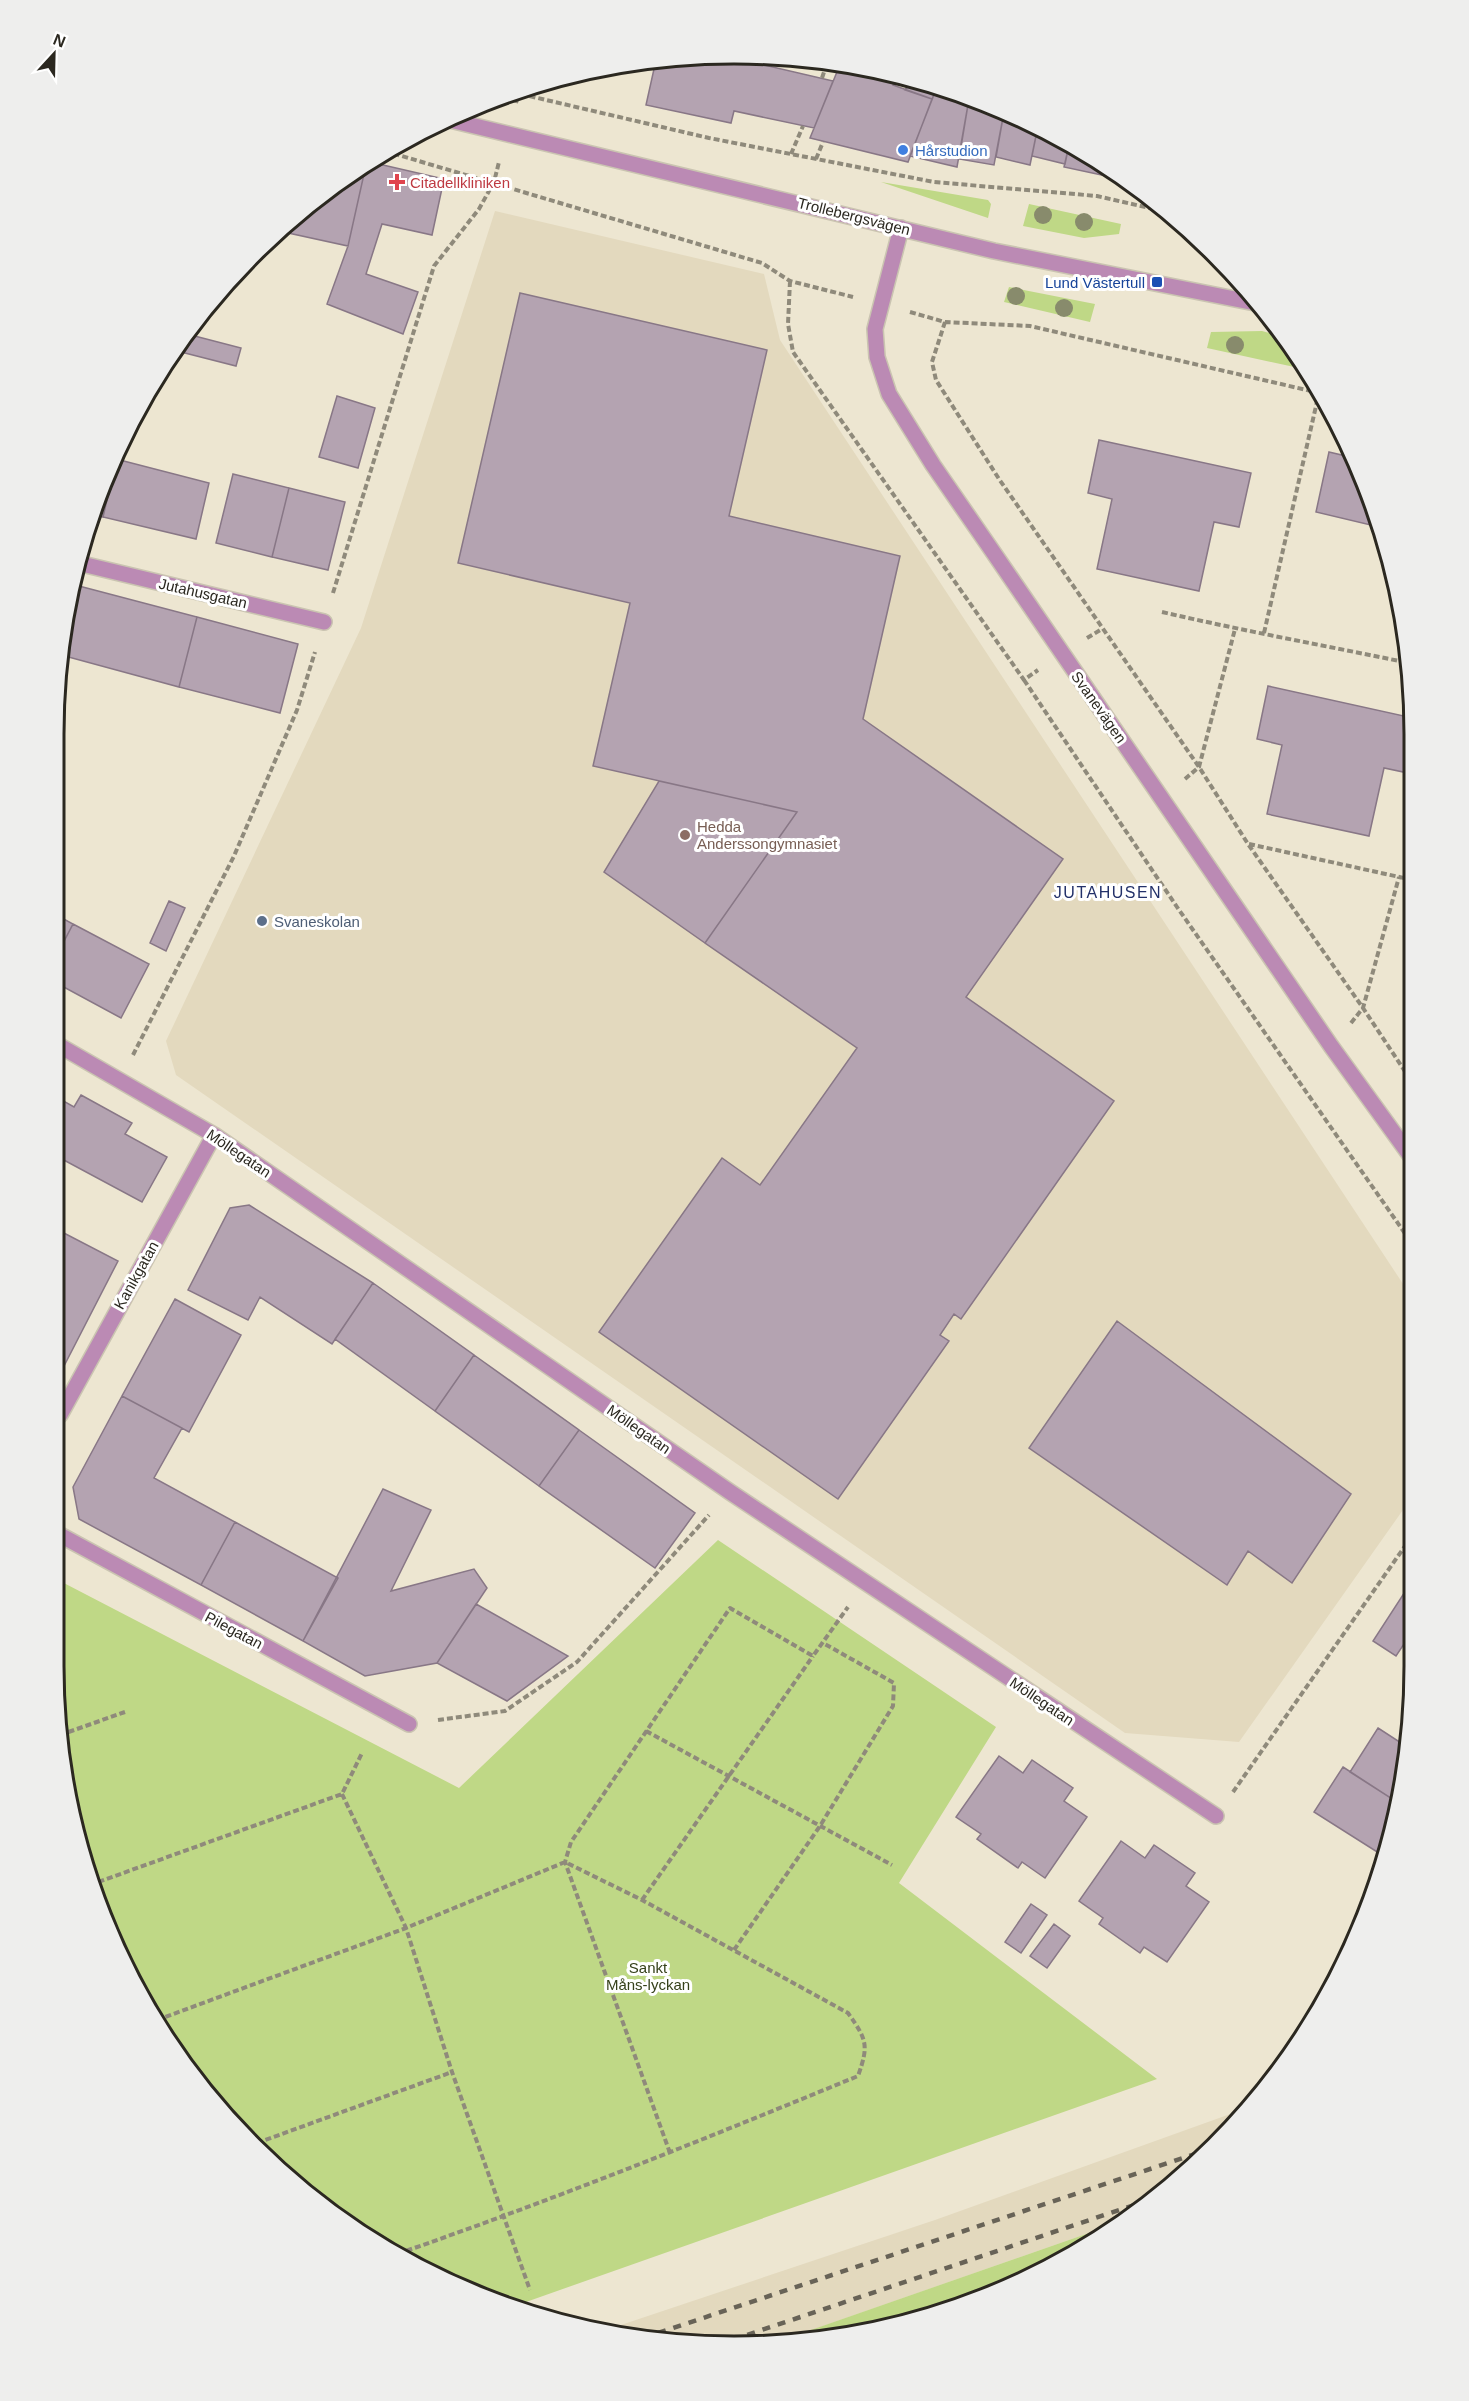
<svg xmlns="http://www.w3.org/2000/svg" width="1469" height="2401" viewBox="0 0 1469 2401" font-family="Helvetica,sans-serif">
	<rect width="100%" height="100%" fill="#ede6d1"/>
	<path fill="#e3d9be" d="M495 211 764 274 780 340 1411 1296 1410 1500 1239 1742 1125 1733 176 1075 166 1041 361 628Z
		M1247 2108 1148 2207 1129 2219 803 2333 768 2345 734 2347 597 2333 935 2220Z"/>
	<path fill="#bfd886" d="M881 182 988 200 991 204 988 218Z
		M1029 204 1121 224 1119 234 1084 238 1023 226Z
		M1009 287 1095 304 1090 322 1004 302Z
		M1262 331 1283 337 1301 362 1299 368 1207 348 1211 332Z
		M718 1540 996 1727 899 1883 1157 2079 509 2308 433 2277 321 2207 194 2080 124 1968 90 1885 60 1756V1581L459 1788Z
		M1129 2219 1036 2277 953 2311 824 2341 768 2345Z"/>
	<path fill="#b4a3b1" stroke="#887786" stroke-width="1.5" d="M752 56 756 63 833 81 814 128 734 111 731 123 646 105 656 60Z
		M839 67 876 79 878 72 896 75 893 85 932 99 908 162 810 138Z
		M910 77 937 87 932 99 905 90 912 82Z
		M937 87 969 99 957 167 910 156Z
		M969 99 1004 112 994 165 959 159Z
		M1004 112 1038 126 1030 165 996 157Z
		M1038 126 1069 145 1065 164 1032 156Z
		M1069 145 1125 180 1064 167Z
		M370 162 444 179 432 235 382 224 366 274 418 292 403 334 327 304 348 246 366 165Z
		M366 165 348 246 279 231 286 223Z
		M520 293 767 350 729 516 900 556 863 719 1063 859 966 997 1114 1101 961 1319 954 1314 940 1335 949 1341 838 1499 599 1332 722 1158 760 1185 857 1048 705 943 797 812 593 766 630 603 458 563Z
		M187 334 241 348 236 366 177 351Z
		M337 396 375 408 358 468 319 457Z
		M1099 440 1251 473 1239 527 1214 522 1199 591 1097 569 1112 499 1088 493Z
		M1329 452 1350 457 1379 527 1316 512Z
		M118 453 103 517 95 515 106 474Z
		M116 459 209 483 196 539 103 517Z
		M233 474 289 488 272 557 216 543Z
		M289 488 345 502 328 570 272 557Z
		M76 585 79 586 60 655V646Z
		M79 586 197 617 179 687 61 655Z
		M197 617 298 644 280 713 179 687Z
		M1268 686 1413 718V749L1408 773 1384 768 1369 836 1267 814 1282 745 1257 739Z
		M659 781 797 812 705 943 604 872Z
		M169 901 185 908 166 951 150 943Z
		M60 917 73 924 60 949Z
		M73 924 149 964 121 1018 60 985V949Z
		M81 1095 132 1123 125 1134 167 1157 142 1202 60 1158V1099L74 1107Z
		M249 1205 373 1283 332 1344 260 1297 248 1320 188 1290 230 1208Z
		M60 1231 118 1261 64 1366 60 1364Z
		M373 1283 474 1355 435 1411 335 1339Z
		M175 1299 241 1335 189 1432 122 1396Z
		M1117 1321 1351 1494 1292 1583 1248 1551 1227 1585 1029 1448Z
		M474 1355 579 1430 539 1486 435 1411Z
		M122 1396 182 1428 154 1478 235 1522 201 1585 79 1519 73 1487Z
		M579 1430 695 1513 655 1568 539 1486Z
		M383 1489 431 1510 391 1591 474 1569 487 1588 437 1663 365 1676 303 1641Z
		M235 1522 338 1578 303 1641 201 1585Z
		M1410 1584V1635L1396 1656 1373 1641Z
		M476 1604 568 1656 507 1701 437 1663Z
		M1378 1728 1409 1748 1397 1802 1350 1772Z
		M999 1756 1023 1773 1032 1760 1073 1788 1064 1801 1087 1817 1045 1878 1022 1862 1018 1868 977 1839 981 1834 956 1817Z
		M1343 1767 1397 1802 1382 1855 1314 1812Z
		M1121 1841 1145 1858 1154 1845 1195 1873 1186 1886 1209 1902 1167 1962 1144 1947 1140 1953 1099 1924 1103 1918 1079 1901Z
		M1031 1904 1047 1915 1021 1953 1005 1942Z
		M1054 1924 1070 1936 1047 1968 1030 1956Z"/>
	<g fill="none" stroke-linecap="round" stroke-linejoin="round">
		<g stroke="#cac4b1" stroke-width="18">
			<path id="minor" d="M82 564 324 622
				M60 1046 214 1135 730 1492 1216 1816
				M60 1415 214 1135
				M60 1535 409 1724"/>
		</g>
		<g stroke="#cac4b1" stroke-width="18">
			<path id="tertiary" d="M450 120 994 251 1260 304
				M901 228 875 329 877 357 889 394 933 465 991 549 1331 1046 1412 1158"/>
		</g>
		<path stroke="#8f8a7b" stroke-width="4" stroke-dasharray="6 3" stroke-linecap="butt" d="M853 71 854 68
			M822 78 827 63
			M512 92 709 138 934 182 1097 196 1167 212
			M516 103 519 93 524 88
			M385 151 762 263 790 281 853 297
			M791 154 803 126
			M816 159 823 142
			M790 281 788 324 793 352 1024 680 1038 670
			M910 312 945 322 1030 326 1324 394
			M945 322 932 362 936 380 999 479 1199 767 1248 844 1363 1008 1412 1082
			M333 593 434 266 479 209 494 182 499 162
			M1162 612C1244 631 1327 646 1409 663
			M1264 633 1319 393
			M1087 638 1102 629
			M1024 680 1177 907 1411 1242
			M1185 779 1199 767 1235 629
			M1249 844 1413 880
			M1351 1023 1363 1008 1399 877
			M133 1055 234 856 297 710 315 652
			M438 1720 505 1711 577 1662 709 1515
			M646 1731 892 1865
			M60 1735 125 1712
			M1233 1792 1410 1539
			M342 1794 406 1928 452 2072 530 2290
			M90 1885 342 1794 362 1753
			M642 1900 813 1656
			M734 1950 820 1826 893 1706 894 1683 823 1643
			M157 2020 406 1928 565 1862 642 1900 848 2013C867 2040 869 2045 858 2076 705 2139 553 2200 397 2254
			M257 2143 452 2072
			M670 2153 565 1862 571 1842 730 1608 813 1656 848 1607"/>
		<use href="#minor" stroke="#bb8ab4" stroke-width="15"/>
		<use href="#tertiary" stroke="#bb8ab4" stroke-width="15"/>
		<path stroke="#686357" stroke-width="4.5" stroke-dasharray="8 8" stroke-linecap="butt" d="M643 2338 1204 2151
			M717 2345 1158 2197"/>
	</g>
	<g fill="#888b6c">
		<circle cx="1043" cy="215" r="9"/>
		<circle cx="1084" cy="222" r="9"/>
		<circle cx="1016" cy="296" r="9"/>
		<circle cx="1064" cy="308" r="9"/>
		<circle cx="1235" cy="345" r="9"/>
	</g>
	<circle fill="#3f7fe0" stroke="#fff" stroke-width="2" cx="903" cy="150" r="6"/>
	<path fill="#e0444e" stroke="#fff" stroke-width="2" d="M394 173h6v6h6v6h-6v6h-6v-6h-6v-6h6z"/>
	<rect fill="#1a4fb4" stroke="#fff" stroke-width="2" x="1151" y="276" width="12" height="12" rx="3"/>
	<circle fill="#8d6e63" stroke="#fff" stroke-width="2" cx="685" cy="835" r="6"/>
	<circle fill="#5c6f8a" stroke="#fff" stroke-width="2" cx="262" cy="921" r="6"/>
	<g text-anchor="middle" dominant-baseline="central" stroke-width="6" stroke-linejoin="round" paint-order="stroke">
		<g font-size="15" fill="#366cbe" stroke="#fff" text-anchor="start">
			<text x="915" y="150">Hårstudion</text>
		</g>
		<g font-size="15" fill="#be3a42" stroke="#fff" text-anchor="start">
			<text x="410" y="182">Citadellkliniken</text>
		</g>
		<g font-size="15" fill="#2b2820" stroke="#fff">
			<text transform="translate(854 216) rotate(14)">Trollebergsvägen</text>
			<text transform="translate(203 593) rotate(13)">Jutahusgatan</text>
			<text transform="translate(1099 707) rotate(55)">Svanevägen</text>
			<text transform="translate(239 1153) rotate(34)">Möllegatan</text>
			<text transform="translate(136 1275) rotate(-61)">Kanikgatan</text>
			<text transform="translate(639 1429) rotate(35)">Möllegatan</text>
			<text transform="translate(234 1630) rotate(28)">Pilegatan</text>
			<text transform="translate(1042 1701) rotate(34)">Möllegatan</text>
		</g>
		<g font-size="15" fill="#164399" stroke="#fff" text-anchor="end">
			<text x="1145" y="282">Lund Västertull</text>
		</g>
		<g font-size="15" fill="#785e54" stroke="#fff" text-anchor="start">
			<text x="697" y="826">Hedda<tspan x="697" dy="17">Anderssongymnasiet</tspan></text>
		</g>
		<g font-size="15" fill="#4e5e75" stroke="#fff" text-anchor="start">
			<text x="274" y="921">Svaneskolan</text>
		</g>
		<g font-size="15" fill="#35401a" stroke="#fff">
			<text x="648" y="1967">Sankt<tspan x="648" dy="17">Måns-lyckan</tspan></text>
		</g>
		<g font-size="16" letter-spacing="1.5" fill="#233169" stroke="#fff">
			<text x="1108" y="892">JUTAHUSEN</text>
		</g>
	</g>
	<path d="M0 0H1469V2401H0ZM734 64H734A670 670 0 0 1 1404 734V1666A670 670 0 0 1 734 2336H734A670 670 0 0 1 64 1666V734A670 670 0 0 1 734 64Z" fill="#eeeeed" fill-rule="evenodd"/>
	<path fill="none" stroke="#2b2820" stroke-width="3" d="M734 64H734A670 670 0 0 1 1404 734V1666A670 670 0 0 1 734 2336H734A670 670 0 0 1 64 1666V734A670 670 0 0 1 734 64Z"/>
	<g transform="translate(54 54) rotate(22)" stroke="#ffffff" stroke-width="4.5" paint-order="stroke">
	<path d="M0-4.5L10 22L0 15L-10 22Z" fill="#2b2820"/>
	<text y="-9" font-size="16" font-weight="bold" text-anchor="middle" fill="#2b2820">N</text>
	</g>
</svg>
